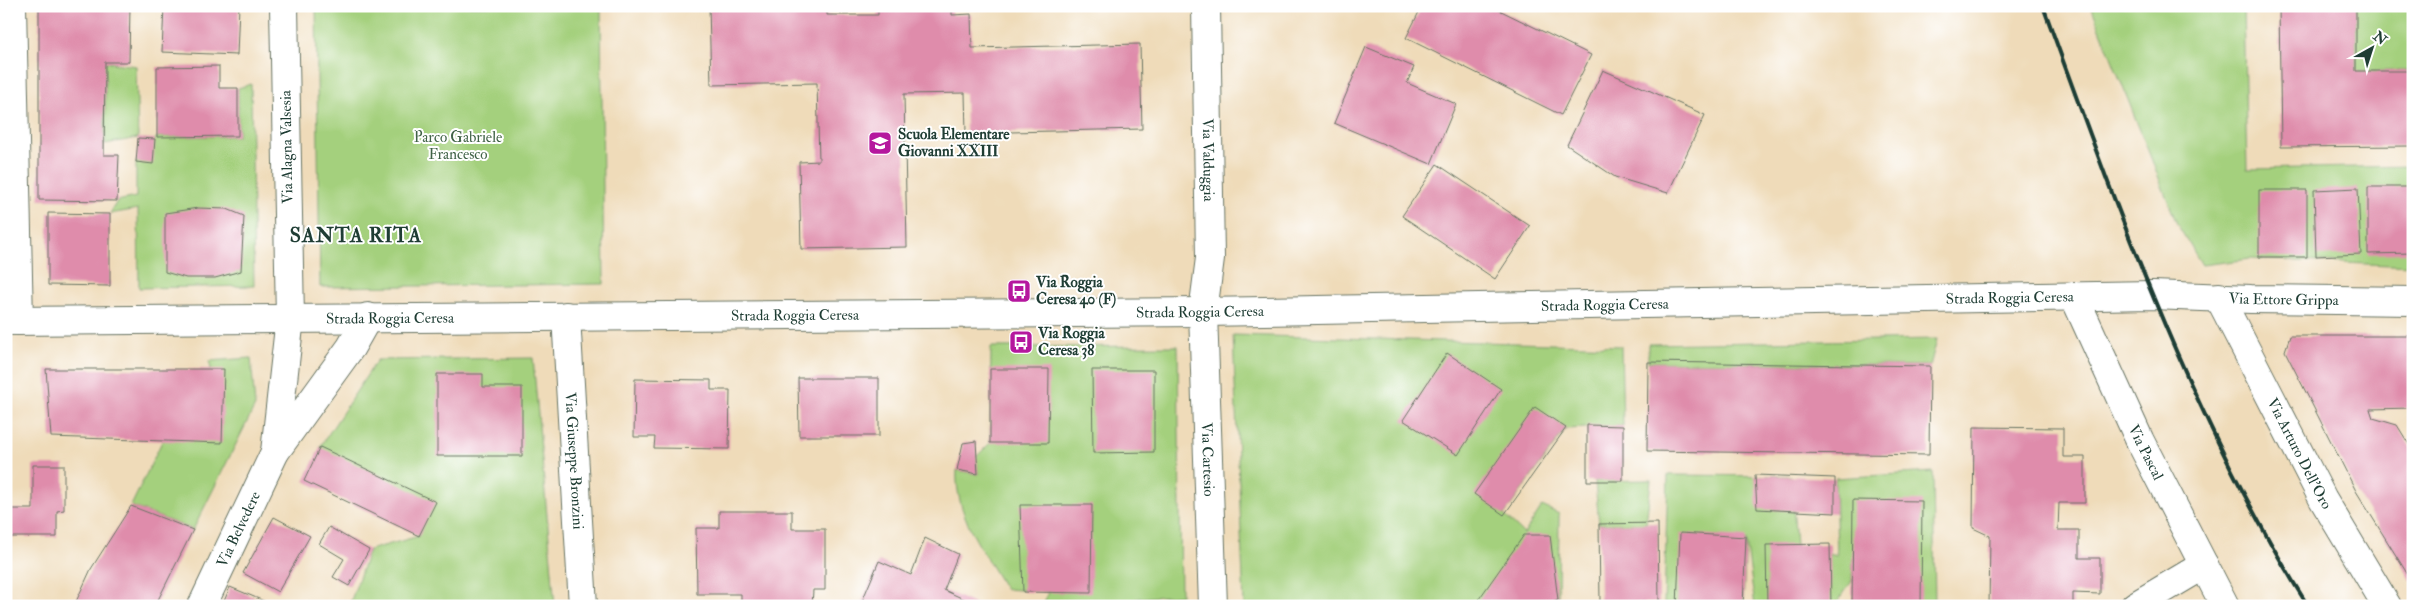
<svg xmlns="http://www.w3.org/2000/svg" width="2419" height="612" viewBox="0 0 2419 612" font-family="'IM FELL Double Pica',serif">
	<rect width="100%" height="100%" fill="#fff"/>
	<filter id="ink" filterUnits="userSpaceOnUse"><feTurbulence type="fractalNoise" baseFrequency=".02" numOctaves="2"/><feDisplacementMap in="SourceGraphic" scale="10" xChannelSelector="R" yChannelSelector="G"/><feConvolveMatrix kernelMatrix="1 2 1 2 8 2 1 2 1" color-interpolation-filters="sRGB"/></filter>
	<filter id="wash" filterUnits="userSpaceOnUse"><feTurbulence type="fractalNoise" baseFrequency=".0096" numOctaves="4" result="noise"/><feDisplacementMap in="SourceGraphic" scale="20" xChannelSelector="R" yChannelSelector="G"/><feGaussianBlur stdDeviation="1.12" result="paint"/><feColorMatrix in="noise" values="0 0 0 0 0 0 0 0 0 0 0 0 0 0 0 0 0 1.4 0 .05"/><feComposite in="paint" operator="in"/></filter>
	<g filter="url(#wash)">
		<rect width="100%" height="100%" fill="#efdbb9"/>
		<path fill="#a4d07d" stroke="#628658" d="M316 6H601L604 284 320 287Z
			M2091 6H2243L2247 169 2413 166V266L2250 259 2202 265 2177 224Z
			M2356 6H2410L2413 71H2356Z
			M105 62 136 66 138 138 105 144Z
			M251 84 254 286 139 288 138 209 110 214 117 201 136 197V162L157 137 238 136V88Z
			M1233 335 1621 346 1623 426 1566 429 1504 515 1524 534 1542 506 1559 514 1558 606H1244Z
			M1937 339 1930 366 1648 362V344Z
			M1178 346 1181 595 1140 598 1112 606H1043L1048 592 1005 589C984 552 954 514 957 470L978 474 976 457 990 443 991 347Z
			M251 358 255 406 193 530 131 506 166 433 211 368 209 361Z
			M533 358 555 606H349L369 550 419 536 320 447 377 360Z
			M1933 472 1935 606H1905L1853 559 1852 581 1835 606H1755L1746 540 1743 606H1664L1668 475 1791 476 1796 545 1837 555 1835 478Z
			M1651 480 1646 524H1599L1595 481Z"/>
		<g id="blocks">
			<path fill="#df8cab" d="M39 6H130L129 62H105L104 155H119L117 201 39 200Z
				M164 6H239L237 55 162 52Z
				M709 6H827V15H878V6H952V15L971 14 972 48 1140 44 1142 129 966 133 965 93 904 94 907 247 801 249 799 162 819 161 817 83 711 85Z
				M1422 6H1491L1591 55 1561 115 1406 38Z
				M2279 6H2356V71H2413V146L2281 147Z
				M1366 47 1414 67 1407 83 1456 104 1431 164 1334 123Z
				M219 66V88H238V136L157 137V67Z
				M1603 70 1705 115 1668 193 1615 177 1567 145Z
				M138 138 155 139 153 164 136 162Z
				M1437 164 1530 226 1495 279 1402 216Z
				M2368 187H2413V253L2368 254Z
				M2358 188 2361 254 2316 256 2314 190Z
				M2259 190H2307V257H2259Z
				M198 208 227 209 244 216 241 271 215 278H186L165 272V213Z
				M48 213 110 214V286L48 285Z
				M2290 336H2413V408L2370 409 2373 418 2397 425 2413 451V583L2356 491 2285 351Z
				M1447 353 1501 389 1458 455 1403 420Z
				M1648 362 1930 366 1929 455 1647 451Z
				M46 369H224L222 443 51 437Z
				M990 369H1049L1048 443H990Z
				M1092 370H1154V452L1093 453Z
				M437 374H483V387H522V456H437Z
				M798 378H879V436H799Z
				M635 379 711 380V390H730L729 449 654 448 655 437H634Z
				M1535 407 1566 428 1504 515 1474 494Z
				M1587 425 1623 426V481H1587Z
				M1974 427 2063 428V457H2085V503H2059L2058 530H2079V558H2100V594L2073 593V606H1989L1990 536 1973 528Z
				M976 441 978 474 957 470 963 443Z
				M320 447 436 502 419 536 304 481Z
				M33 465H64V510L57 511V537H6V509H33Z
				M1755 475 1835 478V513L1757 509Z
				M1853 500 1922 501 1921 606H1852Z
				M1020 505H1092L1091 593 1023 592Z
				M131 506 193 530 155 606H74L91 569Z
				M719 511H792V529H825V590H813L812 606H741V594H697L696 528H719Z
				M274 517 310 536 278 592 243 573Z
				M1658 523 1659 603H1600L1599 524Z
				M329 527 369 550 349 586 333 577 344 559 319 544Z
				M1680 533 1746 537 1743 606H1677Z
				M1524 535H1550L1558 600 1546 606H1474Z
				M925 538 958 554 944 590 979 606H860L879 561 911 575Z
				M1830 544 1831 606H1767L1766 545Z
				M230 587 276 606H222Z"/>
		</g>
	</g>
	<g filter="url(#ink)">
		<use href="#blocks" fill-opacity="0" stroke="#687463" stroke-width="1"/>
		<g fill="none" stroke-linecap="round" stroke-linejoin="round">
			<g stroke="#687463" stroke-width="30">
				<g id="minor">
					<path d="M12 6 19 321"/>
					<path id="s1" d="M1206 6 1210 258 1203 312 1213 606"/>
					<path id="s2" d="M2074 296 2140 441 2225 606"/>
					<path id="s3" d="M2219 297 2323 499 2387 606"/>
					<path id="s4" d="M566 316 583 606"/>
					<path id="s5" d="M6 321 1203 312 2153 295 2251 299 2413 301"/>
					<path d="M275 452 290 318 284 6"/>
					<path id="s6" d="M202 606 275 452 351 347 368 317"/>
					<path d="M2135 606 2204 565"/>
				</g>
			</g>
			<use href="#minor" stroke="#fff" stroke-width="28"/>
			<path stroke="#1f3d34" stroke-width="4" d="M2043 6C2117 209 2193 423 2308 606"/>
		</g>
	</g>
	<defs>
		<g id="school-square" transform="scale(1.25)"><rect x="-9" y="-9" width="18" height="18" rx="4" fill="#b5179e" stroke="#fff"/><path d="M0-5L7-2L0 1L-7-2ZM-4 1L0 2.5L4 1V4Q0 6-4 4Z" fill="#fff"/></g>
		<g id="bus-square" transform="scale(1.25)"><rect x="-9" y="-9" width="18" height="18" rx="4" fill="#b5179e" stroke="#fff"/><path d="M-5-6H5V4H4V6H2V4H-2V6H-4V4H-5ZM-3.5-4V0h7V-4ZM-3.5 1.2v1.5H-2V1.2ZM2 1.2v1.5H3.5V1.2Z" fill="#fff"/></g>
	</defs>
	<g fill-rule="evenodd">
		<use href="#school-square" x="880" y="143"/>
		<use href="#bus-square" x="1019" y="291"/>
		<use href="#bus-square" x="1021" y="342"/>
	</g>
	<g text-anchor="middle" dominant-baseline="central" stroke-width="4" stroke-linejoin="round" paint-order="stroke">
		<g font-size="15" font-weight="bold" fill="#1f3d34" stroke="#fff" text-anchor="start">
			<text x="898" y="134">Scuola Elementare<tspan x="898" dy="17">Giovanni XXIII</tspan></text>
			<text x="1036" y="282">Via Roggia<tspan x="1036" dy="17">Ceresa 40 (F)</tspan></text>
			<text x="1038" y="333">Via Roggia<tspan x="1038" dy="17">Ceresa 38</tspan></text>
		</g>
		<g font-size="15" fill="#406246" stroke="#fff">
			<text x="458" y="137">Parco Gabriele<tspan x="458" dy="17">Francesco</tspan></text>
		</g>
		<g font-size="15" fill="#1f3d34" stroke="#fff">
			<text transform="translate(287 147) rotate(-91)">Via Alagna Valsesia</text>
			<text stroke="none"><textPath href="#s1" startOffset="154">Via Valduggia</textPath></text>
			<text stroke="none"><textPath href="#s5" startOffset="2004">Strada Roggia Ceresa</textPath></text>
			<text stroke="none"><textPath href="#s5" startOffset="2278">Via Ettore Grippa</textPath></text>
			<text stroke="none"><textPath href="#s5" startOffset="1599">Strada Roggia Ceresa</textPath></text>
			<text stroke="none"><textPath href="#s5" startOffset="1194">Strada Roggia Ceresa</textPath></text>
			<text stroke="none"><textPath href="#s5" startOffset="789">Strada Roggia Ceresa</textPath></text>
			<text stroke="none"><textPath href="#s5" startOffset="384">Strada Roggia Ceresa</textPath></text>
			<text stroke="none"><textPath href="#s2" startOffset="172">Via Pascal</textPath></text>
			<text stroke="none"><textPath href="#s3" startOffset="176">Via Arturo Dell'Oro</textPath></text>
			<text stroke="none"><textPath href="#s1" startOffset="454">Via Cartesio</textPath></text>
			<text stroke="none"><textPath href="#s4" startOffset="145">Via Giuseppe Bronzini</textPath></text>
			<text stroke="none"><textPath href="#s6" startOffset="85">Via Belvedere</textPath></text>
		</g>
		<g font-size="20" font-weight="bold" letter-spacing="1" fill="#1f3d34" stroke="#fff">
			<text x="356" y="235">SANTA RITA</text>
		</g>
	</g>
	<rect width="2419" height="612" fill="none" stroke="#fff" stroke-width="25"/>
	<g transform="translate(2372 48) rotate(39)" stroke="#ffffff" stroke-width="4" paint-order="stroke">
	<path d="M0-4L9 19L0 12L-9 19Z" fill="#1f3d34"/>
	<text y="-8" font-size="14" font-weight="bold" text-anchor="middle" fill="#1f3d34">N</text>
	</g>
</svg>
